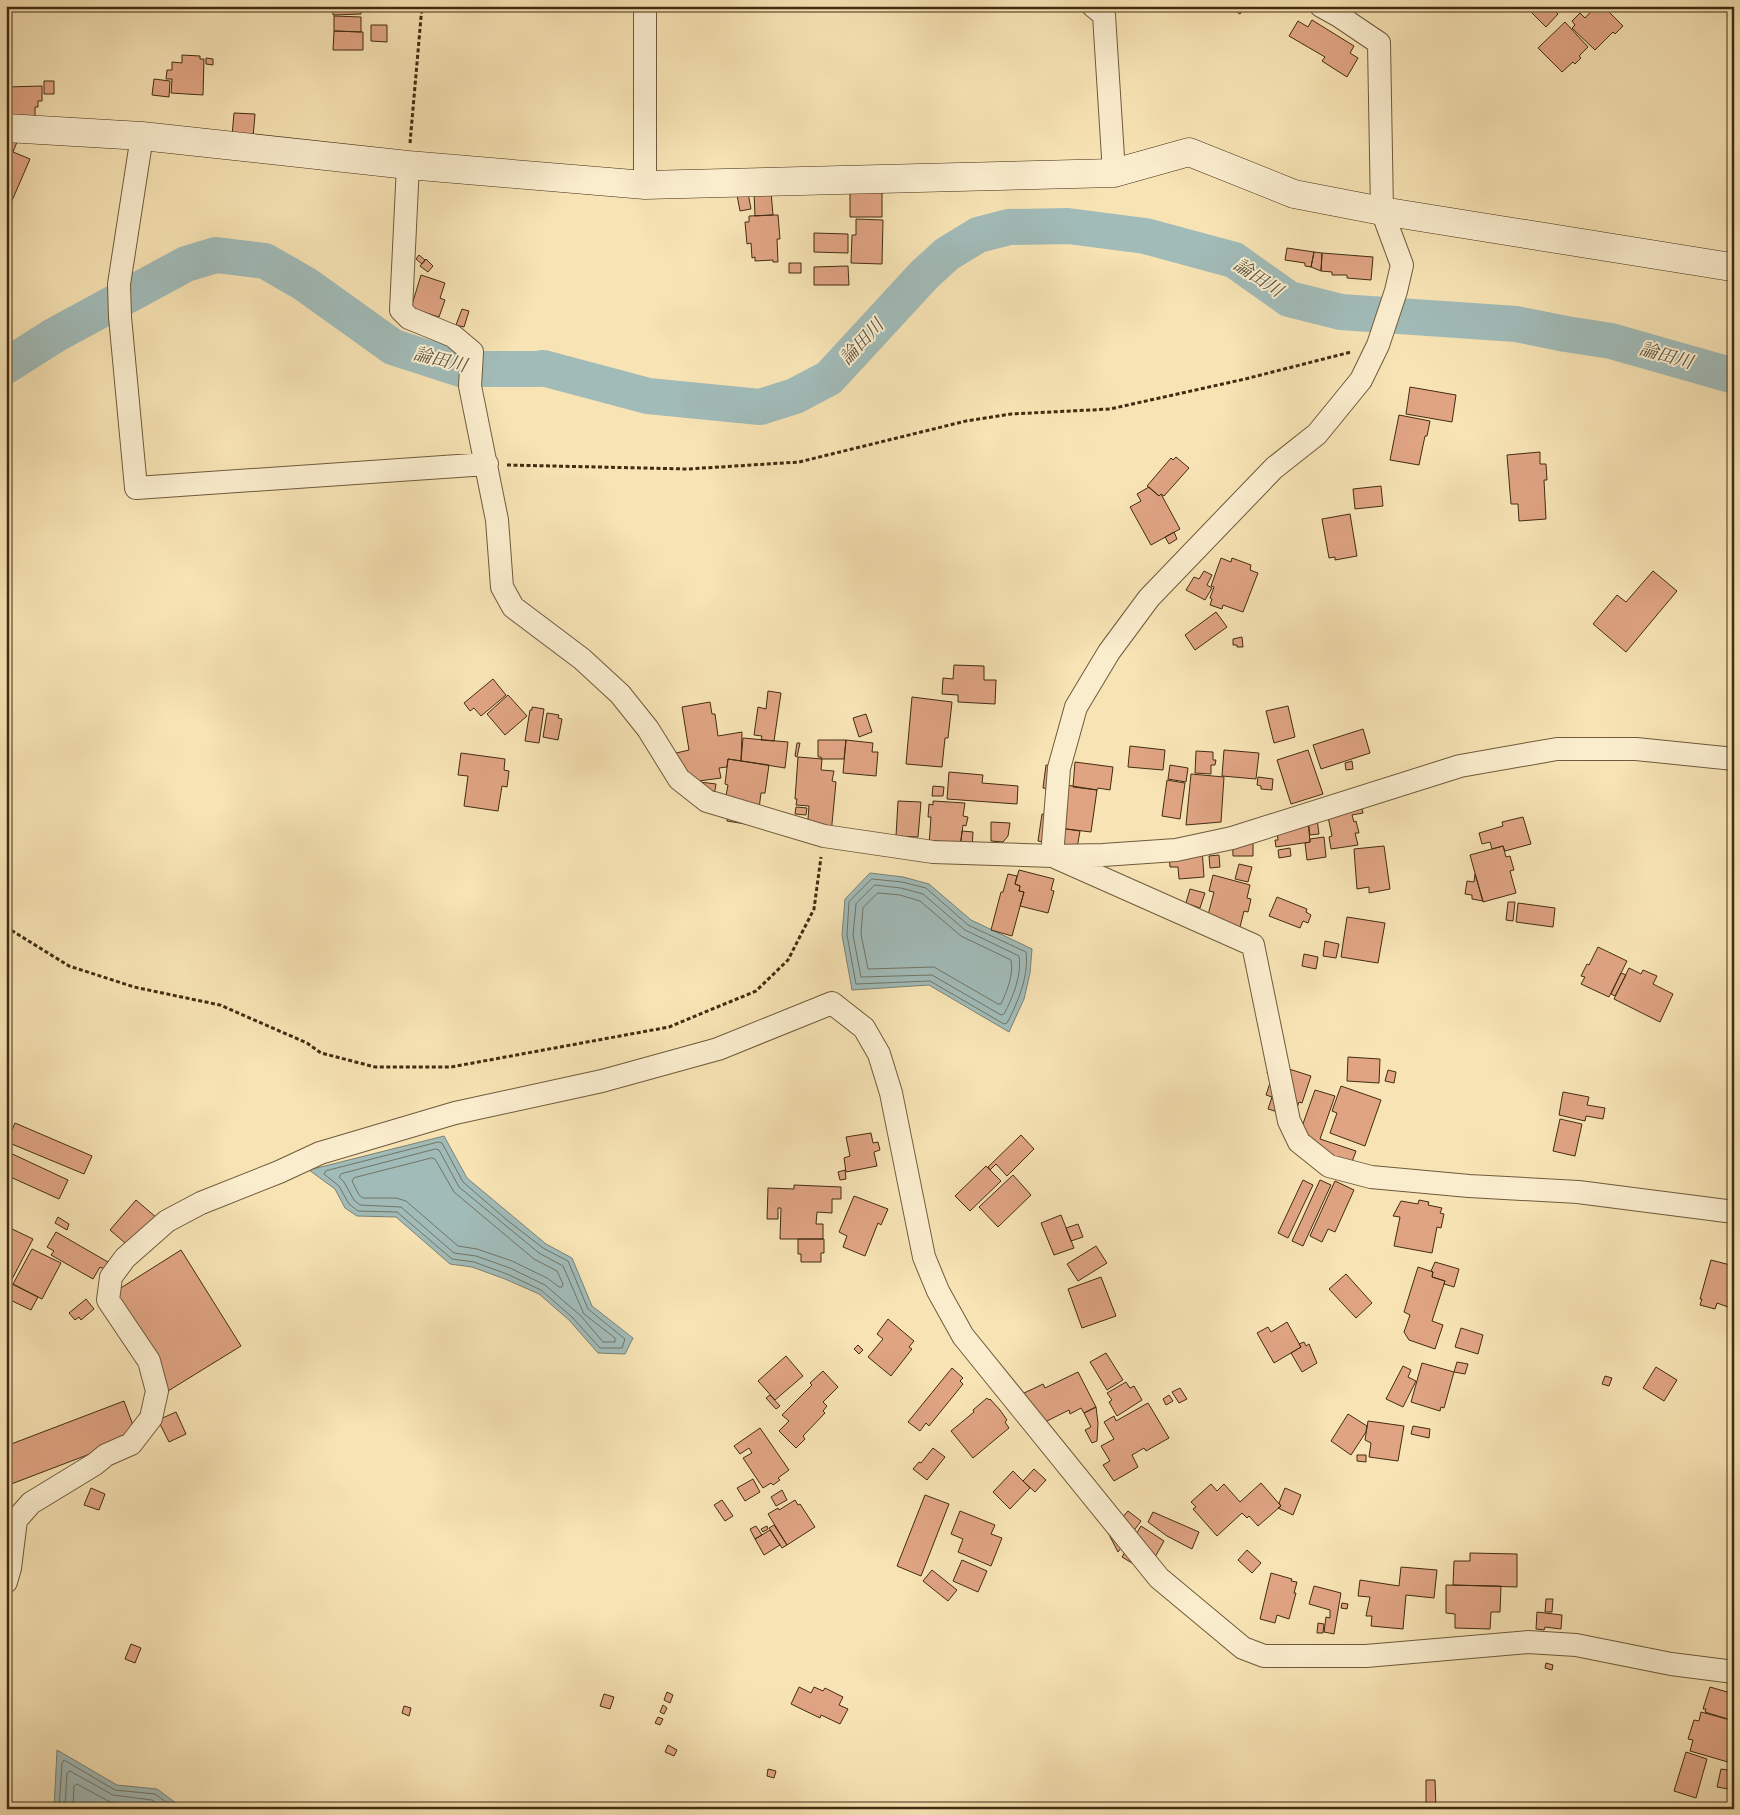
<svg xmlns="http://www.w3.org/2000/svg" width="1740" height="1815" viewBox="0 0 1740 1815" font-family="Cardo,'Noto Serif JP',serif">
	<rect width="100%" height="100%" fill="#f7e3b4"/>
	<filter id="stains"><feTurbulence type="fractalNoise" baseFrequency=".004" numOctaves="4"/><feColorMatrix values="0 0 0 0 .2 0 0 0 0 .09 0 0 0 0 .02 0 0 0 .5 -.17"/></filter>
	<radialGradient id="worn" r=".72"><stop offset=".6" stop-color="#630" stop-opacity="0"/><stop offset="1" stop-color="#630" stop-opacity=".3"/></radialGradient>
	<path fill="#a1bbb8" stroke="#7b8275" d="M870 873 903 877 929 884 971 920 1032 949 1030 973 1024 999 1009 1032 929 985 852 990 842 935 845 899Z
		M444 1136 467 1178 546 1244 572 1258 592 1306 633 1338 625 1354 598 1353 569 1320 539 1294 505 1279 472 1267 450 1264 396 1217 357 1216 345 1208 335 1189 309 1170Z
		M57 1750 117 1785 157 1789 184 1809H54Z"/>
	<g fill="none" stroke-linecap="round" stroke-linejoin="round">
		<path stroke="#727464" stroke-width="1" d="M872 879 902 882 926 888 968 925 1026 952C1029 976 1018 1002 1007 1023L1004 1024 930 981 856 984 847 935 849 902Z
			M875 885 901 888 923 894 965 930 1019 956C1022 975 1013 997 1004 1014L1001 1015 932 975 861 977 853 935 856 904Z
			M878 893 900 895 920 901 961 936 1011 960C1014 974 1007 991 1001 1004H998L934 967 868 969 861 934 863 908Z
			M439 1142 442 1143 463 1182 507 1220 543 1248 568 1261 588 1309 625 1339 622 1348H600L572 1317 541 1290 507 1274 474 1262 452 1259 397 1212 358 1211 349 1204 339 1186 324 1174 326 1171Z
			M436 1149 439 1150 459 1187 539 1253 563 1266 584 1314 615 1338V1342H603L581 1316 545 1285 510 1268 476 1256 454 1253 401 1207 360 1205 354 1200 344 1182 339 1177 341 1174Z
			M432 1158 435 1159 454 1192 534 1259 557 1271 563 1284 562 1287H559L547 1278 512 1261 477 1249 458 1246 406 1201 396 1198H363L359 1195 352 1181 354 1178Z
			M59 1809 62 1763 64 1760 115 1790 155 1794 176 1809
			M65 1809 67 1773 70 1771 113 1795 152 1800 165 1809
			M73 1809 74 1786 77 1784 110 1802 152 1809"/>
		<path stroke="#a1bbb8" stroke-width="36" d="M6 366 55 335 186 264 216 255 265 261 305 284 393 347 461 369H538L543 368 648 396 760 407 795 396 829 378 924 275 947 254 978 235 1009 227 1068 226 1145 236 1234 260 1289 299 1341 312 1516 324 1566 334 1611 341 1734 376"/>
	</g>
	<path fill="#e0a483" stroke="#422c11" d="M332 6H361V14L333 15Z
		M1227 6H1246L1240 14Z
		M1525 6H1550L1558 14 1546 27Z
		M1596 6H1603L1623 26 1615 34 1613 32 1595 50 1572 28 1575 25 1572 21 1580 13 1585 18Z
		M334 16 361 17V32L334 31Z
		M1312 20 1354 46 1350 53 1358 58 1347 77 1322 61 1325 57 1289 36 1298 21 1308 27Z
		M1565 22 1588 47 1579 56 1581 58 1575 64 1573 62 1562 72 1538 48Z
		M371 25H387V42L371 41Z
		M334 31 363 32V50H333Z
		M182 55 200 56V59H204L203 95 171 93 172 79H166L167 70H172V62L182 63Z
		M206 58 213 59V65L206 64Z
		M154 79 170 81 169 97 152 95Z
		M44 81H54V94H44Z
		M42 86V101H38V107H35V120L6 118V87Z
		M234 113 255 114 253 138 232 136Z
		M6 141 17 142 13 152 30 159 11 203 6 201Z
		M771 192 773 215 755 216 754 193Z
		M882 192V217H850V193Z
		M748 193 751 209 740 211 737 195Z
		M773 215H778L780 239H777L778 262H773V260L755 261V257L752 258 751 243 747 244 745 222H749V216Z
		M856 219 883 220 882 264 851 263 852 235H856Z
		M814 233 848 234V253L814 252Z
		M1287 248 1314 252 1311 267 1305 266V263L1285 260Z
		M1314 252 1322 253 1321 271 1311 267Z
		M1322 253 1373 257 1371 280 1347 278V275H1332V272L1321 271Z
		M419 255 425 260 422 264 416 259Z
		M426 259 433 266 428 272 420 266Z
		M789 263H801V273H789Z
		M848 266 849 285H814V267Z
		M421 275 445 283 440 298 445 300 439 317 411 308Z
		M462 309 469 311 464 327 456 325Z
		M1410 387 1456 395 1452 422 1406 414Z
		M1399 415 1430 421 1427 436H1425L1419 465 1390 460Z
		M1540 452V464H1546L1547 480H1544L1546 519 1519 521 1518 504H1511L1507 455Z
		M1176 457 1189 468 1164 496 1161 494 1159 496 1147 486 1171 458 1173 460Z
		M1381 486 1383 506 1355 509 1353 489Z
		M1149 487 1159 496 1161 494 1180 529 1151 545 1130 507 1141 501 1137 494Z
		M1350 514 1357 556 1335 560V557L1329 558 1322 519Z
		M1174 532 1177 539 1169 544 1165 537Z
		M1221 558 1231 562 1232 558 1251 565 1250 570 1258 573 1243 612 1223 605 1222 609 1210 605 1212 599 1210 598 1214 587 1211 586Z
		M1204 571 1212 575 1207 585 1212 588 1205 600 1186 590 1194 577 1199 579Z
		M1653 571 1677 591 1626 652 1593 624 1617 595 1626 602Z
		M1216 612 1227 627 1195 650 1185 635Z
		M1242 637 1243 647H1237V645H1233V639Z
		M954 665 984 666V680H996L995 704 958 702V695L942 694 943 678 953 679Z
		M493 679 506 695 481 716 474 708 470 711 464 703Z
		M768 691 781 693 774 741 761 740 762 736 754 735 758 707 766 709Z
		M508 695 527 716 505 735 487 714Z
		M912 697 952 702 948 738H945L942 767 906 764Z
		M710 702 712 714H715L718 736 742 732 741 761 728 759 727 767 719 768 721 778 684 783 672 754 689 750 682 707Z
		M1288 706 1295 737 1274 743 1266 711Z
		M532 707 544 709 539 743 525 741 530 710H532Z
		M547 713 559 715 558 718 562 719 558 740 543 737Z
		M866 714 872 732 859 737 853 718Z
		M1363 729 1370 753 1321 769 1313 745Z
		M743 738 788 742 785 768 741 761Z
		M818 740H846L844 759H821V757H818Z
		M846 740 873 743 872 752H878L876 776 843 773Z
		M797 743H800L797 757 795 756Z
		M1130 746 1165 750 1163 770 1128 767Z
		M1224 750 1259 753 1256 779 1222 776Z
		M1308 750 1323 794 1291 804 1277 760Z
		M1196 751 1213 752V760H1216L1215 765H1211V774L1195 773Z
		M461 753 505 759 504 770 509 771 507 787 502 786 498 811 464 806 468 776 458 775Z
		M798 757 822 759 821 770 834 771 832 781 836 782 831 834 807 832 809 806 796 805 797 799H795Z
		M728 759 769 765 765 793H761L758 816 752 825 727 821 728 813 723 812 728 785 725 784Z
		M1352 761 1353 769 1346 770 1345 763Z
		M1075 762 1113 767 1110 790 1098 788 1097 790 1073 787Z
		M1046 765 1062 767 1059 790 1043 788Z
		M1170 765 1188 768 1186 782 1168 779Z
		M949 772 983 775 982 783 1018 786 1017 804 947 799Z
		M1191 774 1224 777 1221 822 1186 825Z
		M1258 777 1273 779 1272 790 1261 789V786L1257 785Z
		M1167 780 1185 783 1180 819 1162 816Z
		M700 782 716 784 712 808Z
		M1060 784 1097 790 1091 832 1059 828Z
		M933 786 944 787 943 796H932Z
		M898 801 921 802 918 837 896 836Z
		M933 801 965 803 963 816 968 817 966 826 963 825 960 848 929 845 931 817H928L929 804 933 805Z
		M1361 804 1363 813 1352 815 1354 822 1356 821 1359 833H1355L1358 845 1331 849 1329 837 1332 836 1327 812Z
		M796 807 807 808 806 815 795 814Z
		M1042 814 1060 817 1059 828 1080 831 1076 854 1055 844 1038 841Z
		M1523 817 1531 844 1505 851 1503 846 1492 849 1490 842 1482 844 1479 833 1503 826 1502 822Z
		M1317 819 1319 834 1310 835 1308 820Z
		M1308 820 1310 842 1276 847 1275 840H1278L1276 824Z
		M991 822 1010 823 1008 836 1003 842 991 841Z
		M962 831 973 832 972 849 960 848Z
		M1253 831V856H1233L1232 832Z
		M1324 837 1326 857 1307 860 1305 843 1310 842V839Z
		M1384 846 1390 889 1369 893V887L1357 889 1354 849Z
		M1503 846 1506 857 1510 856 1514 870 1510 871 1516 893 1483 902 1470 855Z
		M1290 848 1291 856 1279 858 1278 850Z
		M1202 849 1204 877 1179 879 1178 867H1170L1169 855Z
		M1219 855 1220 867 1210 868 1209 856Z
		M1239 864 1252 867 1248 882 1235 879Z
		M1019 870 1054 879 1051 890 1054 891 1048 913 1020 906 1024 892 1019 891 1020 886 1015 884Z
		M1008 874 1017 876 1015 884 1020 886 1019 891 1024 892 1012 936 991 930 1001 892H1003Z
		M1475 874 1483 901 1472 899V895L1465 894 1467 881 1474 882Z
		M1213 875 1250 885 1247 898 1251 899 1248 912 1244 911 1240 927 1207 919 1214 892 1209 891Z
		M1190 889 1205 893 1200 908 1186 903Z
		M1277 897 1307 909 1306 912 1311 915 1308 923 1303 921 1300 928 1269 916Z
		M1508 902H1515L1513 921 1506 920Z
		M1518 903 1555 908 1553 927 1516 922Z
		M1347 917 1385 923 1378 963 1341 957Z
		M1325 941 1339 944 1336 958 1323 956Z
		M1598 947 1627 961 1609 997 1581 984 1585 977 1581 976 1587 964 1589 965Z
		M1304 954 1318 957 1316 969 1302 966Z
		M1629 968 1641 974 1643 970 1657 976 1653 984 1673 994 1660 1022 1614 999Z
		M1621 973 1626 975 1615 996 1611 994Z
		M1348 1057 1380 1059 1379 1083 1347 1081Z
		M1270 1063 1311 1076 1302 1103 1299 1102 1294 1117 1268 1109 1272 1097 1266 1095 1273 1074 1267 1073Z
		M1388 1070 1396 1072 1394 1083 1385 1081Z
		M1341 1086 1381 1100 1365 1146 1330 1133 1337 1113 1332 1111Z
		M1315 1090 1335 1096 1320 1139 1356 1151 1350 1167 1294 1149Z
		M1563 1092 1589 1097 1587 1105 1605 1108 1603 1119 1586 1116 1585 1121 1559 1115Z
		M1560 1119 1582 1124 1575 1156 1553 1151Z
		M15 1123 92 1156 84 1174 7 1142Z
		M871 1133 873 1143 878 1142 880 1150 874 1152 877 1166 846 1172 844 1158 850 1156 846 1137Z
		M1021 1135 1034 1149 1007 1176 996 1164 990 1170 988 1167Z
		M6 1151 68 1180 59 1199 6 1175Z
		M986 1166 1001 1181 970 1211 955 1196Z
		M845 1170 846 1179 840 1180 838 1172Z
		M1013 1175 1031 1195 998 1227 979 1207Z
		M1303 1180 1313 1185 1288 1238 1278 1233Z
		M1320 1180 1331 1185 1303 1246 1292 1241Z
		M1335 1181 1354 1190 1335 1232 1328 1229 1322 1242 1310 1236Z
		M794 1185 841 1187V1199H832V1213L817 1212 816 1224H823V1239H780L781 1208H778V1219H767L768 1188 794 1189Z
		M854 1196 888 1209 881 1225 878 1223 865 1256 843 1247 847 1236 839 1232Z
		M136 1200 157 1218 131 1248 110 1230Z
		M1419 1200 1429 1202 1428 1205 1442 1208 1440 1213 1444 1214 1441 1228 1437 1227 1432 1253 1394 1246 1400 1217 1393 1216 1401 1201 1418 1204Z
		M1061 1215 1074 1248 1054 1255 1041 1223Z
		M58 1217 69 1224 67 1230 55 1223Z
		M1078 1224 1083 1237 1071 1241 1066 1228Z
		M10 1228 33 1239 10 1283 6 1281V1235Z
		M56 1232 108 1262 104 1269 100 1267 93 1279 51 1255 54 1251 47 1247Z
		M798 1239H824V1253H821V1262H801V1254H798Z
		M1096 1246 1107 1263 1078 1281 1067 1264Z
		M32 1249 61 1263 42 1299 13 1284Z
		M181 1250 241 1346 168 1391 108 1296Z
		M1711 1260 1734 1266V1296L1731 1295 1728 1307 1717 1303 1715 1309 1700 1305 1702 1299H1700Z
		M1435 1262 1459 1269 1454 1287 1444 1284 1445 1281 1432 1277 1433 1272 1431 1271Z
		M1418 1267 1433 1272 1432 1277 1445 1281 1432 1321 1443 1325 1435 1349 1409 1340 1404 1332 1410 1315 1404 1312Z
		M1346 1274 1372 1303 1356 1318 1329 1289Z
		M1101 1277 1116 1316 1082 1328 1068 1289Z
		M6 1281 38 1297 31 1310 6 1298Z
		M86 1299 94 1309 81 1320 79 1317 75 1320 69 1313Z
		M888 1319 914 1341 909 1347 912 1349 891 1376 868 1357 883 1339 877 1334Z
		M1287 1322 1301 1347 1274 1363 1257 1333 1268 1327 1271 1332Z
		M1461 1328 1483 1335 1478 1354 1455 1347Z
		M1304 1342 1306 1346 1309 1344 1317 1363 1302 1372 1291 1353 1301 1347 1299 1344Z
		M858 1345 863 1350 859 1354 854 1349Z
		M1106 1353 1123 1380 1107 1390 1090 1362Z
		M786 1356 803 1376 775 1400 758 1381Z
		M1457 1362 1468 1364 1465 1374 1454 1372Z
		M1422 1363 1454 1372 1444 1408 1441 1407 1440 1411 1411 1402Z
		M1403 1366 1411 1370 1408 1377 1416 1381 1403 1407 1386 1399Z
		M1656 1367 1677 1380 1664 1401 1643 1388Z
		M952 1368 963 1378 960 1381 963 1384 929 1426 926 1423 920 1431 908 1422Z
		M823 1371 838 1387 823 1402 827 1406 823 1411 825 1413 803 1436 805 1439 796 1448 779 1431 789 1421 782 1415 812 1385 810 1383Z
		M1078 1372 1096 1407 1084 1413 1081 1408 1070 1414 1069 1410 1043 1423 1020 1395 1043 1384 1045 1388Z
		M1605 1376 1612 1378 1609 1386 1602 1384Z
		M1126 1382 1130 1388 1134 1386 1142 1400 1117 1416 1109 1402 1112 1400 1107 1393Z
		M1180 1388 1187 1399 1179 1403 1172 1392Z
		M770 1395 780 1406 776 1409 766 1398Z
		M1169 1395 1173 1401 1166 1405 1163 1399Z
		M987 1398 989 1400 990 1399 1000 1410 1007 1420 1005 1422 1009 1428 973 1458 951 1431 974 1412 973 1410Z
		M124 1401 137 1436 6 1486V1446Z
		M1148 1403 1169 1438 1146 1451 1144 1448 1132 1455 1138 1467 1114 1481 1103 1465 1110 1461 1101 1446 1114 1439 1104 1422 1114 1416 1116 1421Z
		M1096 1407 1098 1423 1097 1441 1092 1443 1085 1430 1091 1427 1084 1413Z
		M176 1412 186 1434 169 1442 158 1420Z
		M1348 1414 1367 1426 1366 1432 1351 1455 1331 1441Z
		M1368 1421 1404 1426 1398 1461 1369 1457 1371 1443 1365 1440Z
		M1413 1426 1430 1429 1429 1438 1411 1434Z
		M760 1428 789 1470 778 1478 780 1480 773 1485 771 1483 763 1488 743 1458 752 1453 749 1448 740 1454 734 1446Z
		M933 1448 945 1457 927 1480 913 1469 919 1462 921 1463Z
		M1357 1455H1366V1462L1357 1461Z
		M1034 1469 1046 1480 1035 1492 1023 1481Z
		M1013 1471 1030 1488 1010 1509 993 1492Z
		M753 1479 760 1492 745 1501 737 1488Z
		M1261 1483 1281 1506 1258 1526 1249 1516 1247 1518 1242 1513 1217 1536 1193 1509 1196 1507 1191 1502 1211 1484 1217 1491 1224 1484 1240 1502Z
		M91 1488 105 1494 99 1510 84 1505Z
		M1285 1488 1301 1495 1293 1515 1278 1508 1281 1506 1279 1503Z
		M782 1490 787 1500 776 1506 771 1497Z
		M925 1495 949 1504 921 1576 897 1566Z
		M722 1500 733 1516 725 1521 714 1505Z
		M795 1500 798 1505 800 1504 815 1527 787 1545 768 1514 778 1508 779 1510Z
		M960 1511 995 1525 991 1534 1002 1538 991 1566 958 1552 963 1539 951 1534Z
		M1128 1511 1141 1521 1118 1552 1100 1517 1121 1519Z
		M1153 1512 1199 1532 1192 1549 1167 1536 1148 1522Z
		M774 1525 787 1545 782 1548 769 1528Z
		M756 1526 762 1535 755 1539 750 1529Z
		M767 1526 768 1529 763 1532 761 1529Z
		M1141 1526 1164 1541 1155 1557 1142 1569 1122 1557Z
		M770 1530 780 1545 764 1555 755 1539Z
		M1247 1550 1261 1563 1252 1573 1238 1560Z
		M1470 1553 1517 1554V1587L1453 1585 1454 1561H1470Z
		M962 1560 987 1571 978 1592 953 1581Z
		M1401 1567 1437 1570 1434 1598 1406 1595 1403 1629 1371 1626 1372 1616H1366L1370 1597 1358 1596 1360 1580 1399 1586Z
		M932 1570 957 1590 948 1601 923 1581Z
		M1271 1573 1292 1579 1291 1581 1297 1582 1294 1593H1296L1289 1619 1277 1615 1275 1623 1260 1619Z
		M1446 1585 1501 1586 1500 1612H1491L1490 1629 1455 1628V1614L1446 1613Z
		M1314 1586 1341 1593 1334 1634 1324 1632 1326 1617 1330 1618V1610L1309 1604Z
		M1546 1599H1553L1552 1612H1545Z
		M1342 1603 1348 1604 1347 1609 1341 1608Z
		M1537 1612 1562 1615 1561 1629 1545 1627 1544 1630 1536 1629Z
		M1318 1623 1324 1624 1323 1633H1317Z
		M131 1644 141 1648 135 1663 125 1659Z
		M1546 1663 1553 1665 1552 1670 1545 1668Z
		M799 1687 811 1693 814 1687 823 1691 825 1688 843 1697 839 1705 848 1709 840 1724 821 1715 820 1718 791 1704Z
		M1710 1687 1734 1694V1721L1705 1712 1706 1709H1703Z
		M667 1692 673 1695 670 1703 664 1700Z
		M604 1694 614 1697 610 1709 600 1706Z
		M663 1705 667 1708 664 1714 660 1712Z
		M404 1706 411 1708 409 1716 402 1713Z
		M1701 1712 1734 1721V1749L1732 1756 1729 1755 1728 1762 1690 1751 1693 1740 1688 1739 1694 1720 1699 1721Z
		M658 1717 663 1719 660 1725 655 1723Z
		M668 1745 677 1750 674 1756 665 1752Z
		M1686 1752 1707 1759 1696 1798 1674 1791Z
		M768 1769 776 1771 774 1778 767 1776Z
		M1721 1769 1734 1771V1790L1717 1787Z
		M1426 1780H1435L1436 1809H1426Z"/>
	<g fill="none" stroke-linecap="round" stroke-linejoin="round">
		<g stroke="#6f5a3a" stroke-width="24">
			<path id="street" d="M645 6V185
				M1093 6 1104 15 1114 173
				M142 136 119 284 120 317 136 488 487 464
				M408 165 401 310 409 318 453 336 472 352 470 386 497 520 502 587 513 607 582 659 620 694 648 729 679 779 707 801 824 836 933 852 1052 856 1103 855 1176 850 1232 838 1460 766 1557 749H1636L1734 759
				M1052 856 1059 768 1076 707 1109 652 1149 598 1274 468 1317 434 1361 380 1378 345 1396 291 1402 265 1382 211 1379 43 1339 16 1321 6
				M1057 858 1253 945 1289 1121 1299 1142 1329 1166 1371 1177 1469 1186 1578 1192 1734 1212
				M6 1582 10 1568 16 1520 31 1503 95 1464 106 1455 131 1444 151 1418 157 1391 149 1361 108 1300 111 1277 125 1258 167 1221 201 1203 279 1172 320 1153 455 1113 602 1081 718 1049 832 1003 864 1028 879 1054 891 1093 924 1257 938 1291 963 1336 1159 1578 1243 1648 1264 1656H1366L1528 1642 1576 1645 1671 1664 1734 1672"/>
		</g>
		<g stroke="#422c11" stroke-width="29">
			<path id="secondary" d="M6 128 142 136 408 165 645 185 1114 173 1189 152 1294 194 1382 211 1725 266H1734"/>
		</g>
		<path stroke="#422c11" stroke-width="3" stroke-dasharray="4 2.5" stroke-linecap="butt" d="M410 143 422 6
			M507 465 688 469 799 462 966 421 1011 414 1110 409 1245 379 1351 352
			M6 927 69 966 134 987 220 1005 307 1043 321 1053 375 1067H451L669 1027 756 991 788 960 814 909 821 857"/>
		<use href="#street" stroke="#faedce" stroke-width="22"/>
		<use href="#secondary" stroke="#faedce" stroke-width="28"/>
	</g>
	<g text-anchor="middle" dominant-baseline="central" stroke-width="4" stroke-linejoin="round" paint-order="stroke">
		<g font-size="18" font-style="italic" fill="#5a503b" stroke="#faedce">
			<text transform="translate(1258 278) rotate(34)">論田川</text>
			<text transform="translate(862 342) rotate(-47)">論田川</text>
			<text transform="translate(1666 356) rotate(16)">論田川</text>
			<text transform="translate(440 360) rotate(14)">論田川</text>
		</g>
	</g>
	<rect width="1740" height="1815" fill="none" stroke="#f7e3b4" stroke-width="25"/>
	<rect x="8" y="8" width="1725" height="1800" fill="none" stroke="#422c11" stroke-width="2.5"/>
	<rect x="12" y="12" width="1715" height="1790" fill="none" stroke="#422c11"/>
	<rect width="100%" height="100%" filter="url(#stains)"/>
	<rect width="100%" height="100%" fill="url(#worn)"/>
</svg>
